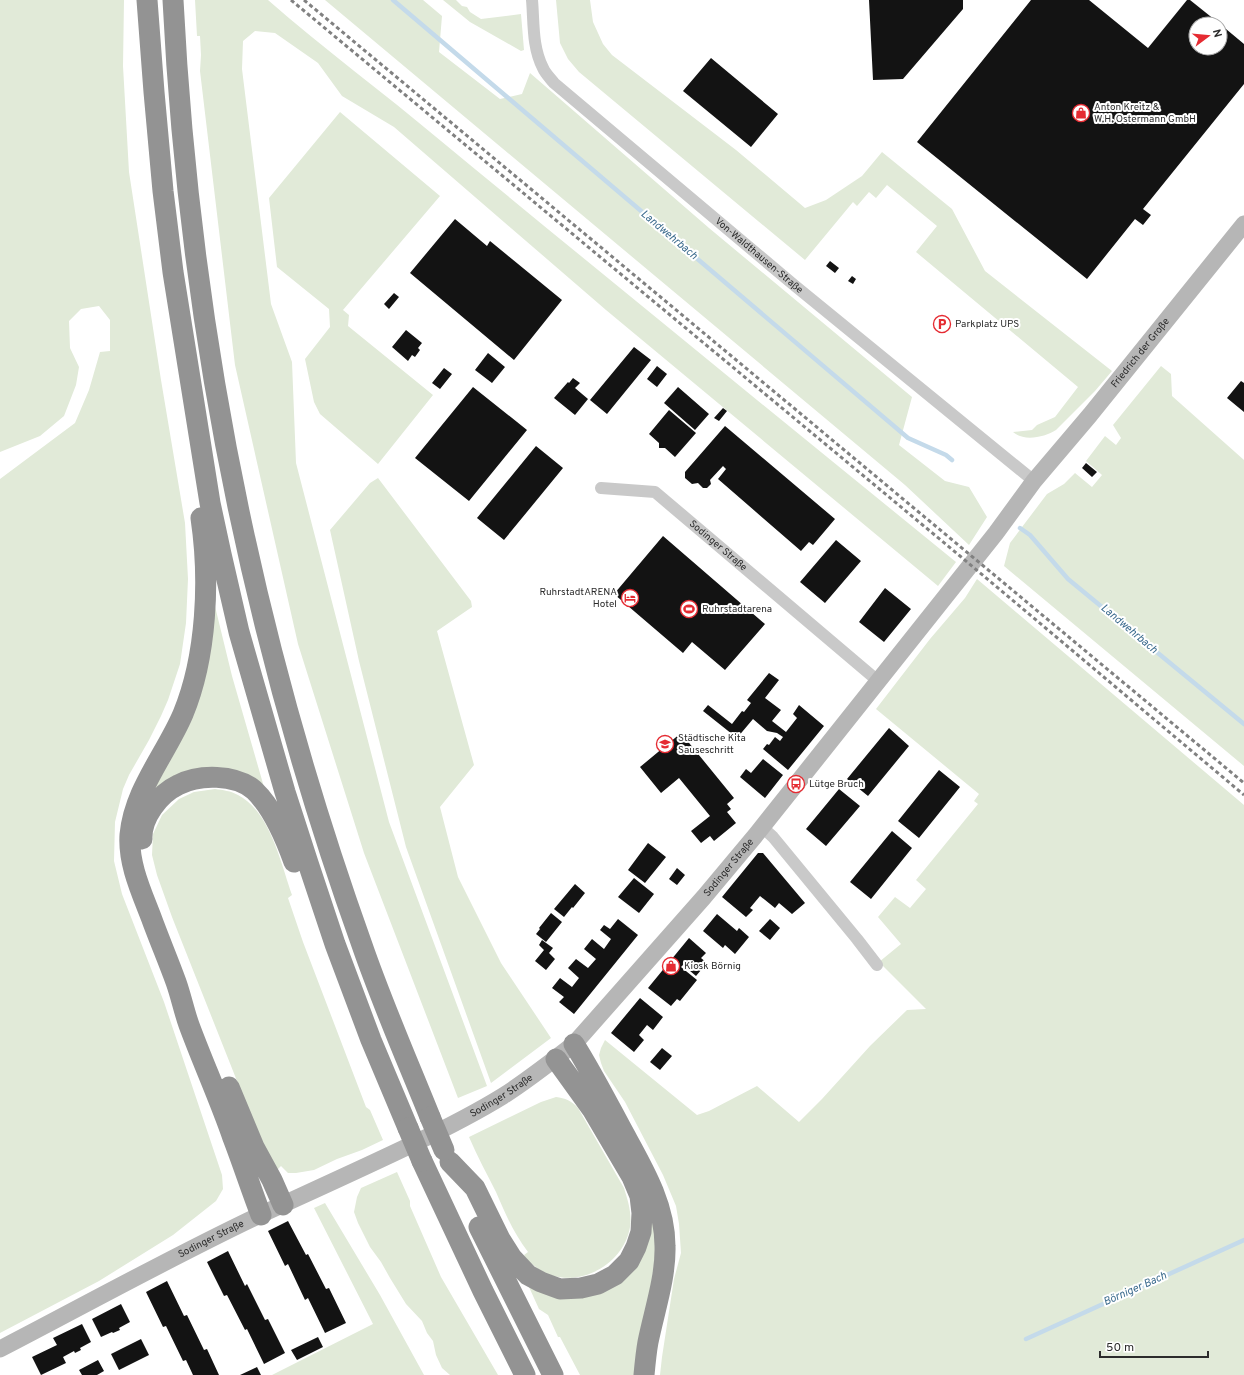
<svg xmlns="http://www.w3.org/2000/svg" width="1244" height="1375" viewBox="0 0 1244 1375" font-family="Overpass,sans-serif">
	<rect width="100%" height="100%" fill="#fff"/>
	<path fill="#e1ead8" d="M0 0H124L123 66 129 172 161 380 185 523 188 579 186 623 180 664 168 700 161 716 149 740 129 775 123 789 115 822 114 861 122 894 164 1002 222 1175 223 1189 216 1201 173 1235 99 1281 0 1333V479L75 423 89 390 100 352 110 351V320L99 306 81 309 69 321 70 348 79 367 76 385 64 416 40 436 0 452Z
		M195 0H268C324 49 384 93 441 141 612 282 784 422 956 562L938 586 606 310 394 127 342 96 318 63 275 33 255 31 243 41 242 69 271 304 292 362 296 463 389 822 487 1086 458 1098 364 853 298 644 235 365 200 71 201 55 200 36H197Z
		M325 0H423L442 16 439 52 500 99 522 94 530 73 709 228 912 397 899 445 945 481 969 487 987 517 969 545 905 485Z
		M443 0H456L462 6 467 7 470 12 481 19 521 14 524 50 521 51 470 22Z
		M556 0H590L593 22 603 44 612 55 736 150 805 208 826 200 862 176 882 152 952 209 985 271 1112 371 1095 391 1056 430C1045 437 1024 442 1013 432L1032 430 1037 425 1055 417 1078 387 916 252 937 226 887 185 876 198 869 192 857 206 853 202 805 260 579 72 568 59 560 43Z
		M340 112 440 196 343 310 349 315 348 326 433 395 378 464 320 414 314 402 305 359 330 327 329 309 277 267 269 198Z
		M1161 366 1171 374 1172 396 1244 460V766L1004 566 1010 543 1047 494 1064 484 1075 473 1092 487 1102 475 1086 461 1105 436 1116 445 1121 438 1113 425Z
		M378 478 471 601 472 607 437 631 474 765 440 807 458 877 501 963 551 1038 491 1083 406 847 359 661 330 530 370 483Z
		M977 579 1244 805V1375H660L662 1357 674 1279 681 1253 679 1224 676 1206 663 1175 625 1102 604 1071 601 1063 599 1055 601 1048 605 1040 697 1115 709 1111 757 1086 799 1122 822 1099 870 1046 907 1010 926 1009 879 962 901 944 878 917 895 897 910 908 926 889 916 880 978 804 974 801 979 794 876 709 930 639 965 598Z
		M212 594 232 676 266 794 243 779 149 792Z
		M215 789C223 790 231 791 238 795 270 811 281 864 292 895L288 898 303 942 366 1107 370 1110 383 1140 362 1150 337 1159 314 1170 296 1173H288L281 1166 277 1170 265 1148 237 1081 172 917 157 875 152 855 153 834 162 815 179 799 194 792Z
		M556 1097C565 1098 572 1101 578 1108L624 1188C628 1201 632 1213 630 1227 623 1270 566 1295 532 1264 529 1262 526 1258 524 1255L528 1252C514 1234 505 1213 496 1192 487 1174 477 1156 469 1137L541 1102Z
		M397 1172 410 1201V1206L441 1277 498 1375H450L442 1368 436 1355 433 1341 427 1333 422 1321 406 1304 390 1278 381 1262 370 1247 358 1223 354 1212 357 1197 361 1188Z
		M325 1203 380 1295 424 1375H272L373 1324 314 1208Z
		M647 1212 659 1228 639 1375H580L560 1337H558L548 1315 539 1309 529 1287 605 1286Z"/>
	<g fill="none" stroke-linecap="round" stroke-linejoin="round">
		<path stroke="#c4daea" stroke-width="4.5" d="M393 0 908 438 946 455 952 460
			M1020 528 1030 535 1068 579 1244 724
			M1026 1339 1244 1240"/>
	</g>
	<path fill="#131313" d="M869 0H963V9L903 79 873 80Z
		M1031 0H1089L1148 48 1187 0H1190L1220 24H1196V48H1220V24L1244 44V84L1143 209 1151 215 1143 225 1135 219 1087 279 917 142Z
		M711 58 778 114 751 147 683 91Z
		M455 219 487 246 490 241 562 300 514 360 410 273Z
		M830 261 839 268 835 273 826 266Z
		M852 276 856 279 853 284 848 281Z
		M394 293 399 297 389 309 384 304Z
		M406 330 422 343 418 348 420 350 415 357 412 355 408 361 392 347Z
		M634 347 651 360 607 414 590 400Z
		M488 353 505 367 492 383 475 370Z
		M657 366 667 374 657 387 647 379Z
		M444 368 452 374 440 389 432 383Z
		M573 378 580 383 575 388 588 399 575 415 554 398 568 382 569 383Z
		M1241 381 1244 383V412L1227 398Z
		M473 387 527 430 469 501 415 458Z
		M678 387 709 414 695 430 664 403Z
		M723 408 727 411 719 421 714 418Z
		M669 410 696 433 675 457 665 448H659V443L649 434Z
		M725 426 835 519 813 545 809 542 801 551 718 479 726 469 723 466 710 480 711 484 707 488H703L698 483 692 484 685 478V472Z
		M536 446 563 468 504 540 477 518Z
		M1086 463 1097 472 1092 477 1082 468Z
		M663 536 765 624 725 670 692 642 683 653 614 594Z
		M836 540 861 561 825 603 800 582Z
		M885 588 911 609 884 642 859 622Z
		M769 673 779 680 765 698 781 710 772 721 786 732 797 718 793 714 799 705 824 726 788 770 763 749 767 744 769 745 775 737 780 741 783 737 777 733 767 731 753 719 737 738 703 711 708 705 732 724 742 711 744 712 751 703 747 700Z
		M889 728 909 746 868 796 847 779Z
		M681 733 734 798 727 804 731 809 727 812 736 823 714 841 710 836 701 843 691 831 710 816 679 778 661 793 640 767Z
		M763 759 783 775 765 798 740 777 746 769 751 773Z
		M939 770 960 787 919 838 898 821Z
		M839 789 860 806 826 846 806 829Z
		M892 831 912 848 871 899 850 882Z
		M648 843 666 857 645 883 628 870Z
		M758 853H763L805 903 792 914 779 903 775 908 760 896 750 908 753 910 746 917 722 897Z
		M677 868 685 875 677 885 669 879Z
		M634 878 654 894 639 913 618 897Z
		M575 884 585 893 573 908 572 907 564 917 554 909Z
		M551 913 562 922 546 942 536 934 540 929 539 928Z
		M717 914 737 931 739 928 749 937 735 954 725 945 723 948 703 931Z
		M618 919 638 935 574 1014 559 1002 564 997 552 988 560 978 572 987 579 978 568 968 576 959 588 968 596 959 584 949 592 939 604 949 611 939 600 930 604 925 610 929Z
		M770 919 780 928 770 940 759 931Z
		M689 938 706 953 701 958 707 963 696 976 683 965 681 967 697 980 680 1001 677 999 671 1006 648 988Z
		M542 940 553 948 549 953 555 959 546 970 535 961 544 950 539 945Z
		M640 998 663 1017 653 1030 647 1025 639 1035 644 1040 634 1052 611 1033Z
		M662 1048 672 1056 660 1070 650 1062Z
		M288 1221 306 1255 308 1254 326 1289 329 1288 346 1323 325 1333 308 1298 305 1300 288 1264 285 1266 268 1231Z
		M228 1251 245 1286 247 1284 265 1320 268 1319 285 1353 264 1364 247 1329 245 1330 227 1295 224 1296 207 1262Z
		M167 1281 184 1316 187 1315 204 1350 207 1349 219 1375H193L186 1360 183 1361 166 1326 163 1327 146 1292Z
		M121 1304 130 1322 119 1328 120 1330 113 1333 112 1332 101 1337 92 1319Z
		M82 1324 91 1342 80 1348 81 1350 75 1353 74 1351 63 1357 66 1363 41 1375 32 1357 57 1345 53 1338Z
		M318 1337 323 1347 297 1360 291 1350Z
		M141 1339 149 1355 119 1370 111 1354Z
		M98 1360 104 1371 97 1375H82L79 1370Z
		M257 1367 261 1375H240Z"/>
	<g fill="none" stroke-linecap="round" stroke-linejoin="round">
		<g stroke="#c9c9c9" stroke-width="12">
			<path id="s1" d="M532 0C534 22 532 47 543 68 545 73 550 78 554 83L794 285 1034 481"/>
			<path id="s2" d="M601 488 655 492 878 681"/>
			<path d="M762 827 773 837 857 939 877 965"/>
		</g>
		<path stroke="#b6b6b6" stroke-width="17" id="s3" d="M0 1349C87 1304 173 1256 262 1214 312 1191 363 1168 413 1144 444 1129 474 1114 503 1096 528 1080 551 1062 574 1044L704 897 755 836 996 533 1034 481 1090 415 1244 224"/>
		<path stroke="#939393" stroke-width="21" d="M147 0 154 92 163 191 173 272 210 503 221 554 239 632 285 792 308 863 335 944 371 1040 408 1128
			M173 0C189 322 253 641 362 945 382 1003 407 1060 430 1117
			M201 518C210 579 207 656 183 714 166 754 134 790 130 835 128 863 141 891 151 917 159 939 168 960 176 982 181 996 184 1011 189 1025 203 1063 220 1100 233 1138 243 1164 251 1189 261 1215
			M142 839C141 818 159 794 178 785 199 774 235 774 254 790 273 808 285 837 294 862
			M574 1044C591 1071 606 1100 621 1128 641 1165 665 1203 665 1246 666 1277 654 1312 648 1342 646 1353 645 1364 644 1375
			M229 1087 254 1147 272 1180 283 1205
			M422 1161 483 1291 525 1375
			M450 1162 475 1188 500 1239 512 1258 528 1275 541 1282 560 1289 581 1288 598 1284 615 1275 629 1261 636 1247 641 1232 642 1213 640 1196 632 1177 592 1109 556 1059
			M479 1227 553 1375"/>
		<path stroke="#818181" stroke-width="3" stroke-dasharray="4 3" stroke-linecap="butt" d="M291 0 960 556 1244 795
			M304 0 1244 783"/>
		<path stroke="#939393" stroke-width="21" d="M430 1117 444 1150
			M408 1128 422 1161"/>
	</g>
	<defs>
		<g id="shop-ring" transform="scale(0.9)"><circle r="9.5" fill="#fff" stroke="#e52b32" stroke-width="1.5"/><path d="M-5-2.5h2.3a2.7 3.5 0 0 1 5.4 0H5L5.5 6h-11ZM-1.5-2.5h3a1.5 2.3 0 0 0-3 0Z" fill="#e52b32"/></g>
		<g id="parking-ring" transform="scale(0.9)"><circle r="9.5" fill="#fff" stroke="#e52b32" stroke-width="1.5"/><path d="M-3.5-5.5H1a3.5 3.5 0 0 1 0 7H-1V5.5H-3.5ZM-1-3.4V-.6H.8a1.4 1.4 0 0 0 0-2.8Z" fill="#e52b32"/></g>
		<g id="hotel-ring" transform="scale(0.9)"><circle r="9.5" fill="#fff" stroke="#e52b32" stroke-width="1.5"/><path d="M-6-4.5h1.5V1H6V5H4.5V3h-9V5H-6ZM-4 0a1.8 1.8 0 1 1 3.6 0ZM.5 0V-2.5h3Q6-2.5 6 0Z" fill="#e52b32"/></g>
		<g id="stadium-ring" transform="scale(0.9)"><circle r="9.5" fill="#fff" stroke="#e52b32" stroke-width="1.5"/><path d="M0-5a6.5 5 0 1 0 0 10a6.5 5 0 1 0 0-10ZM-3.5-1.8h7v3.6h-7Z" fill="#e52b32"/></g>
		<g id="school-ring" transform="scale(0.9)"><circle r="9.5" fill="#fff" stroke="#e52b32" stroke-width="1.5"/><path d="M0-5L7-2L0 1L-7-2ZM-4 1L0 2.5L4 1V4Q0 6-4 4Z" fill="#e52b32"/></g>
		<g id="bus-ring" transform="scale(0.9)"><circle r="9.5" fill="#fff" stroke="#e52b32" stroke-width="1.5"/><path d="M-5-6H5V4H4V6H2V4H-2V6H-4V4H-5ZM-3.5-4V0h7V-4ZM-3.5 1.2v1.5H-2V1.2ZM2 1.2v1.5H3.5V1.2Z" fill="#e52b32"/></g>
	</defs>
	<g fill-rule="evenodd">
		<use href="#shop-ring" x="1081" y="113"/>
		<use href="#parking-ring" x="942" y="324"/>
		<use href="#hotel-ring" x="630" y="598"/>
		<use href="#stadium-ring" x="689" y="609"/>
		<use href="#school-ring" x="665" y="744"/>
		<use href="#bus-ring" x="796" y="784"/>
		<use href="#shop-ring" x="671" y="966"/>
	</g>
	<g text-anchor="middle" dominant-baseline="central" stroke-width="4" stroke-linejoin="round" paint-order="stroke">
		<g font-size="10" fill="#2c2c2c" stroke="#fff" text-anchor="start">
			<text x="1094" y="107">Anton Kreitz &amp;<tspan x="1094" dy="12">W.H. Ostermann GmbH</tspan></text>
			<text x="955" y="324">Parkplatz UPS</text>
			<text x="617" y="592" text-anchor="end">RuhrstadtARENA<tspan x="617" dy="12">Hotel</tspan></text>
			<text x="702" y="609">Ruhrstadtarena</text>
			<text x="678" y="738">Städtische Kita<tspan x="678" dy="12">Sauseschritt</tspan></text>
			<text x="809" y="784">Lütge Bruch</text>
			<text x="684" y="966">Kiosk Börnig</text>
		</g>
		<g font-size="10" fill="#2c2c2c" stroke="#fff">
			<text stroke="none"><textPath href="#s1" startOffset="356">Von-Waldthausen-Straße</textPath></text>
			<text stroke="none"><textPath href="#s3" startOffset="1545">Friedrich der Große</textPath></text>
			<text stroke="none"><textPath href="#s2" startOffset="137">Sodinger Straße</textPath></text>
			<text stroke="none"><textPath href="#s3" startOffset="886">Sodinger Straße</textPath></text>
			<text stroke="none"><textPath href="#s3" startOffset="562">Sodinger Straße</textPath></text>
			<text stroke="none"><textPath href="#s3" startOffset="238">Sodinger Straße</textPath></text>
		</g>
		<g font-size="11" font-style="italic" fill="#3a6a8d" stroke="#fff">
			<text transform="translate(669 235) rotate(40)">Landwehrbach</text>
			<text transform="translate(1129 629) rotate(40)">Landwehrbach</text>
			<text transform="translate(1135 1289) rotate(-24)">Börniger Bach</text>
		</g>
	</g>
	<g transform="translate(1208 36) rotate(74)"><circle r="19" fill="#ffffff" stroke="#ababab"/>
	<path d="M0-3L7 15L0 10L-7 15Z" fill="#e52b32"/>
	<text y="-6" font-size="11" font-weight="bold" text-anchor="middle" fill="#2c2c2c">N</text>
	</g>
	<path d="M1100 1351v6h108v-6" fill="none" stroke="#2c2c2c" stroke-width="2"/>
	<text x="1106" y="1351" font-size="12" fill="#2c2c2c" stroke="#ffffff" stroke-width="3" paint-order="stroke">50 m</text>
</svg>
